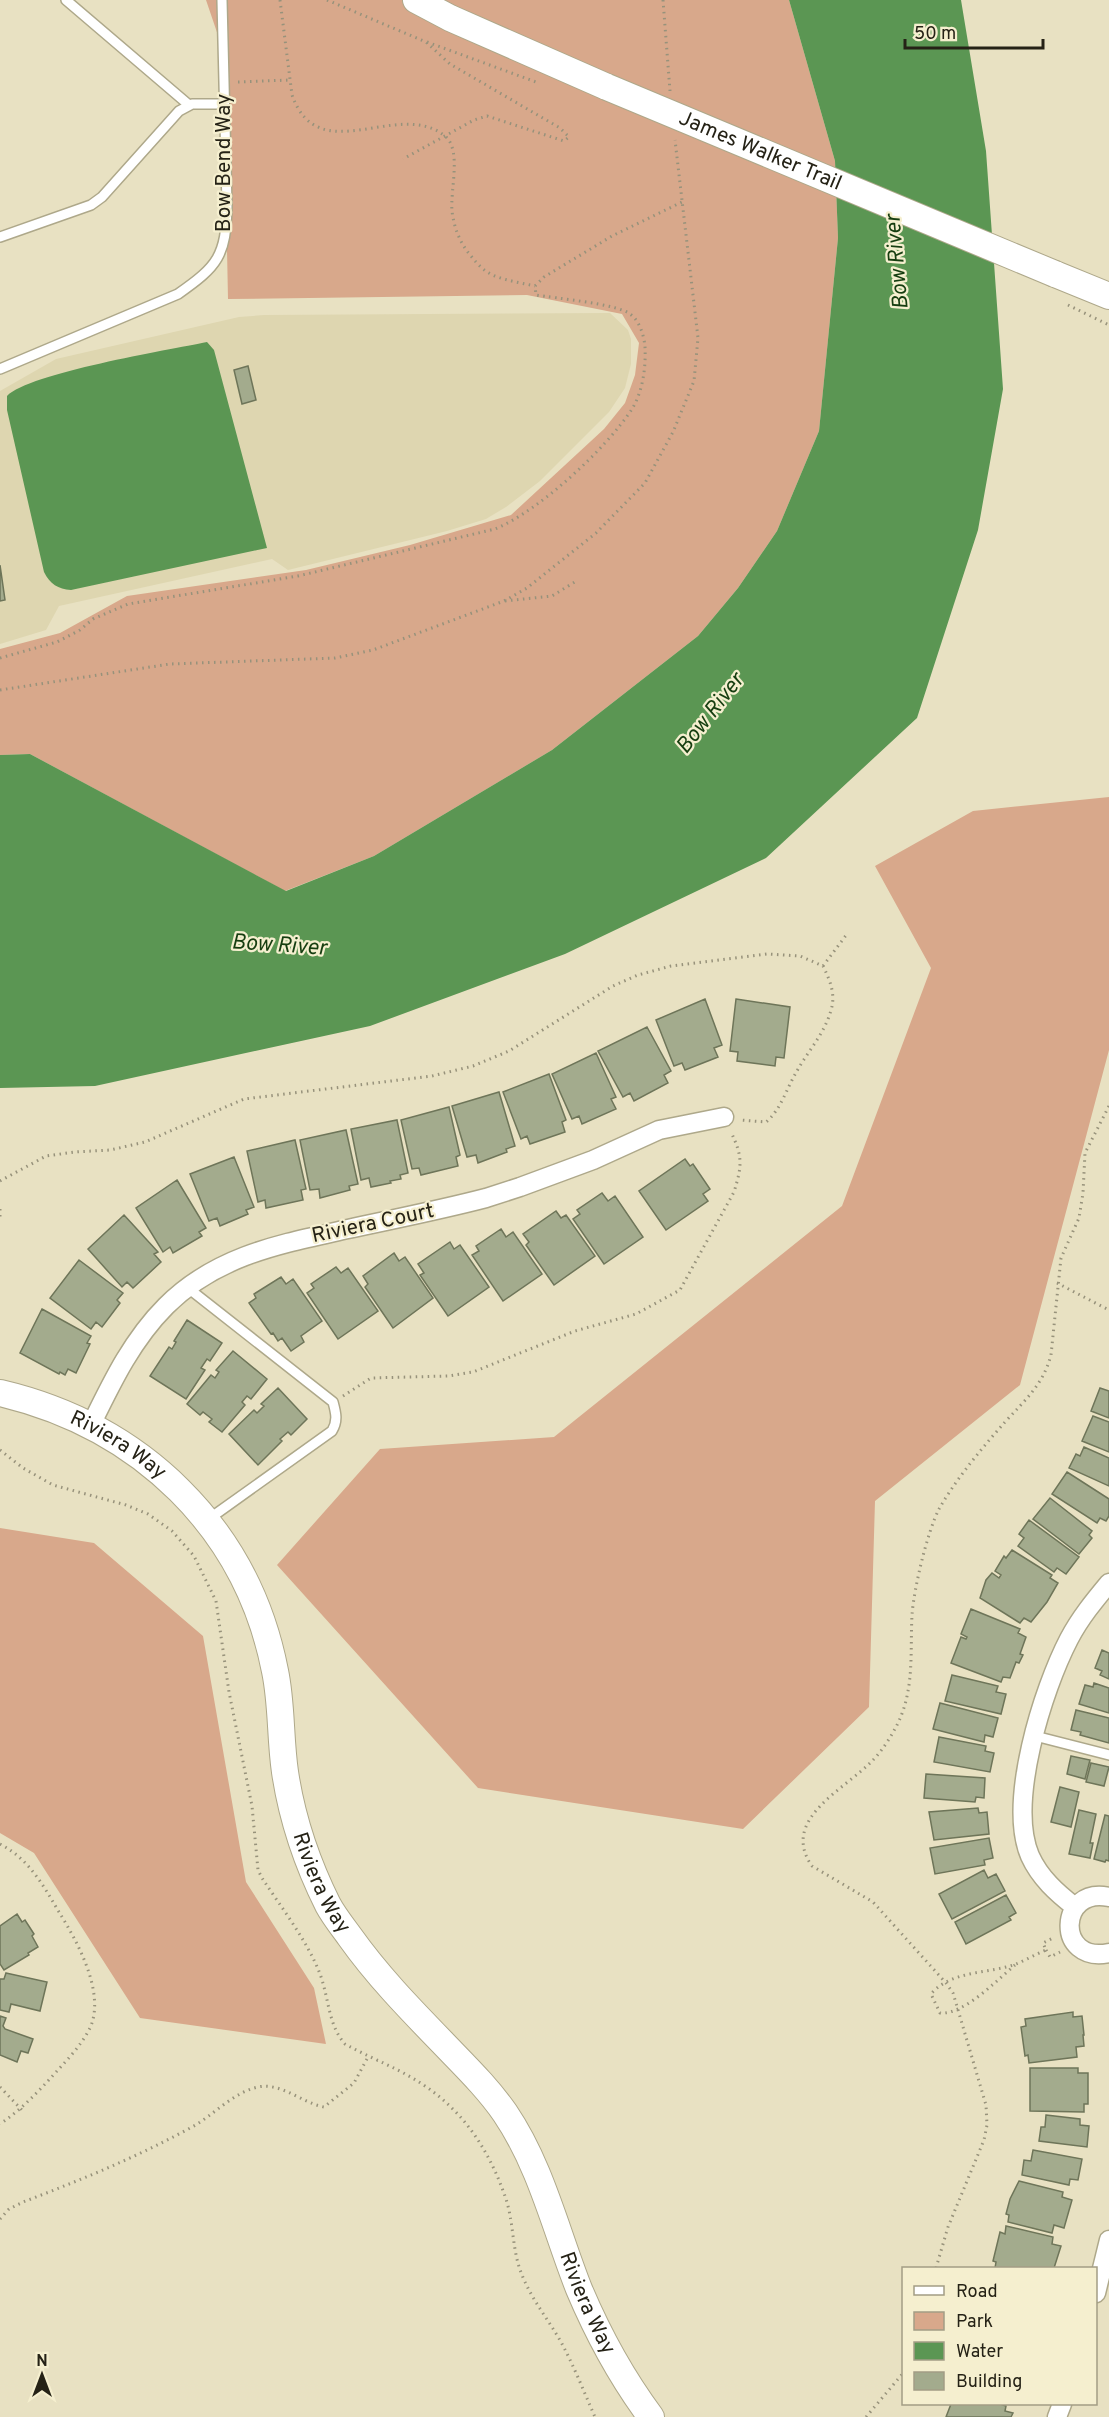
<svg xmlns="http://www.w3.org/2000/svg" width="1109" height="2417" viewBox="0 0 1109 2417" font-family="Overpass,sans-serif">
	<rect width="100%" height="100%" fill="#e8e1c2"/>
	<path fill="#ded6b0" d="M610 313 628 330 631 339V364L625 388 609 412 540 481 506 507 486 519 447 531 288 570 272 559 59 606 46 630 0 644V391L56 359 239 317 264 315Z"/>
	<path fill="#d8a88b" d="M206 0H789L835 161 838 238 819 431 777 531 738 588 698 636 552 750 374 856 285 891 30 754 0 755V649L60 633 127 596 306 570 410 545 511 515 604 429 625 403 635 375 639 343 622 314 527 295 228 299 223 50Z
		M1109 797V1050L1020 1385 875 1501 869 1707 743 1829 478 1788 277 1565 380 1449 554 1437 842 1206 931 968 875 866 973 811Z
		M0 1528 94 1543 203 1636 246 1882 314 1988 326 2044 140 2018 34 1853 0 1833Z"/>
	<path fill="#5b9653" d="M789 0H961L986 151 1003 389 978 530 917 718 766 858 565 954 370 1026 95 1086 0 1088V755L30 754 286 891 374 856 552 750 698 636 738 588 777 531 819 431 838 238 835 161Z
		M207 342 214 350 267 548 71 590C58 589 50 584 44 572L7 410V396C29 373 168 350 207 342Z"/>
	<path fill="#a3ab8d" stroke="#6e7559" stroke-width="1.5" d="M248 366 256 400 242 404 234 370Z
		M0 565 5 600 0 601Z
		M705 999 722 1045 714 1048 718 1057 685 1070 682 1063 674 1066 656 1020Z
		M736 999 790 1007 784 1058 776 1057 775 1066 737 1061 738 1052 730 1051Z
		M647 1027 671 1071 664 1075 668 1083 634 1101 630 1093 623 1097 598 1051Z
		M596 1053 616 1097 611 1099 616 1109 582 1124 579 1116 572 1119 552 1074Z
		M549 1074 566 1120 562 1122 565 1132 530 1144 527 1136 521 1139 503 1092Z
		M499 1092 515 1146 506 1149 507 1152 478 1163 476 1155 467 1157 452 1106Z
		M449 1107 460 1155 456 1157 458 1166 421 1175 419 1168 412 1169 401 1120Z
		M397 1120 408 1173 400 1175 401 1179 390 1181 391 1183 371 1187 369 1178 361 1180 351 1129Z
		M346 1130 358 1184 349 1186 350 1190 320 1198 319 1189 310 1190 300 1140Z
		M295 1140 306 1189 301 1190 303 1200 266 1208 265 1200 258 1202 247 1151Z
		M234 1157 254 1207 246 1210 248 1214 220 1226 217 1218 209 1221 190 1174Z
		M685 1159 690 1166 693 1164 710 1189 703 1194 708 1201 666 1230 639 1191Z
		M177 1180 206 1228 199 1232 202 1236 173 1253 170 1247 163 1252 136 1208Z
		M602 1193 608 1201 615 1196 643 1237 604 1264 573 1219 580 1214 577 1210Z
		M556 1211 561 1218 566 1215 595 1256 554 1285 526 1245 529 1242 523 1234Z
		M124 1215 158 1252 154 1254 161 1262 133 1288 127 1282 122 1287 88 1249Z
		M501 1229 506 1237 513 1232 542 1274 503 1301 472 1255 479 1251 476 1246Z
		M450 1242 454 1249 460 1245 489 1287 448 1316 420 1275 424 1273 418 1264Z
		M394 1253 399 1261 405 1257 433 1298 393 1328 365 1287 368 1284 363 1276Z
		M79 1260 123 1293 117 1300 120 1303 102 1327 96 1322 91 1329 50 1298Z
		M336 1267 341 1273 348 1268 378 1311 338 1339 307 1293 314 1288 311 1284Z
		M281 1277 286 1284 293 1279 322 1321 301 1336 304 1342 291 1351 282 1338 278 1341 273 1333 271 1334 249 1303 256 1298 254 1294Z
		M42 1309 91 1336 87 1343 90 1344 76 1373 68 1369 65 1375 60 1372 59 1374 20 1353Z
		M187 1320 222 1343 210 1361 207 1359 201 1368 205 1370 186 1399 150 1376 169 1347 172 1349 176 1342 174 1341Z
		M233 1351 267 1379 251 1399 247 1396 242 1402 245 1405 222 1432 209 1422 212 1419 203 1412 200 1415 187 1404 211 1375 215 1378 219 1372 216 1370Z
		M278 1388 307 1419 291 1435 288 1432 280 1439 282 1441 258 1465 229 1434 254 1410 257 1413 264 1406 261 1404Z
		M1100 1388 1109 1391V1418L1091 1411Z
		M1093 1416 1109 1422V1452L1082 1441Z
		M1084 1447 1109 1458V1486L1069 1468 1076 1454 1080 1456Z
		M1067 1472 1109 1499V1516L1106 1521 1100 1518 1097 1523 1052 1494Z
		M1050 1498 1092 1531 1089 1535 1092 1538 1079 1554 1033 1519Z
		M1029 1520 1079 1557 1066 1574 1057 1568 1054 1572 1018 1546 1024 1538 1019 1534Z
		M1012 1550 1052 1575 1050 1578 1058 1583 1047 1602 1031 1622 1024 1618 1020 1623 980 1598 986 1580 992 1573 999 1578 1001 1575 995 1571 1004 1556 1006 1558Z
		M971 1609 1020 1629 1018 1633 1026 1637 1020 1654 1023 1655 1019 1663 1016 1662 1010 1678 1003 1677 1001 1682 951 1663 961 1637 966 1639 967 1637 961 1634Z
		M1102 1650 1109 1653V1679L1100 1675 1102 1671 1095 1668Z
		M952 1675 998 1686 996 1692 1006 1694 1001 1714 945 1701Z
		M1094 1683 1109 1688V1713L1079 1704 1085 1685 1093 1687Z
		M940 1703 998 1718 993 1737 985 1735 984 1742 933 1729Z
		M1076 1710 1109 1718V1743L1080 1735 1081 1732 1071 1730Z
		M939 1737 986 1746 985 1751 994 1753 990 1772 934 1762Z
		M1071 1756 1090 1760 1085 1779 1067 1774Z
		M1091 1763 1109 1767 1104 1786 1086 1782Z
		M926 1774 985 1778 984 1798 976 1797 975 1802 924 1798Z
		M1060 1787 1079 1792 1071 1827 1051 1822Z
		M978 1808 979 1813 987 1812 989 1834 934 1840 929 1812Z
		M1079 1810 1096 1814 1090 1843H1093L1090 1858 1069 1854Z
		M1105 1815 1109 1816V1861L1106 1860 1105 1862 1094 1859Z
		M989 1838 993 1858 984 1860 985 1865 935 1874 930 1848Z
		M984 1870 988 1878 996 1874 1005 1891 952 1919 939 1894Z
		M1006 1895 1016 1913 1009 1917 1011 1920 966 1944 955 1922Z
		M17 1914 22 1922 25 1920 34 1934 32 1936 38 1947 28 1953 29 1955 4 1970 0 1964V1926Z
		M6 1973 47 1982 40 2011 11 2004 9 2012 0 2010V1979H4Z
		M1073 2012V2017L1082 2016 1084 2035H1083L1084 2046 1076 2047 1077 2057 1029 2063 1028 2055 1025 2056 1021 2027 1026 2026 1025 2019Z
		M0 2016 6 2018 3 2026 5 2029 33 2039 28 2053 21 2051 17 2062 0 2055Z
		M1030 2068H1078V2073H1088V2104H1084V2112L1030 2111Z
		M1046 2115 1080 2119V2125L1089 2126 1087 2147 1039 2141 1041 2127H1045Z
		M1033 2150 1082 2159 1078 2180 1070 2179 1069 2185 1022 2175 1024 2160 1031 2161Z
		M1019 2181 1063 2192 1062 2197 1072 2200 1064 2228 1054 2225 1052 2233 1008 2222 1009 2215 1006 2214 1010 2199Z
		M1006 2226 1053 2237 1052 2244 1061 2246 1054 2268H995L996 2262 993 2261 1000 2232 1005 2234Z
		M951 2404H1000L1006 2406 1005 2411 1013 2413 1011 2417H946Z"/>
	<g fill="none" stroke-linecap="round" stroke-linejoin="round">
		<g stroke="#aea88a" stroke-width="12">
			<path id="lane" d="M66 0 189 105
				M0 237 91 205 102 197 179 111 192 104H224
				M0 369 178 294C218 266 226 256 227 206L222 0
				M188 1288 333 1402C336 1413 338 1421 332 1431L206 1521
				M1035 1736 1109 1755"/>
		</g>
		<g stroke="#aea88a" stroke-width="21">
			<path id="street" d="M91 1425C112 1382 132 1340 166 1306 217 1255 281 1244 348 1229 394 1219 440 1210 486 1198L520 1187 593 1160 659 1130 724 1117
				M1109 1897C1058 1886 1055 1964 1109 1953
				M1075 1907C1057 1893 1040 1878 1030 1856 1007 1802 1043 1689 1069 1639 1080 1618 1094 1601 1109 1583
				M1096 2293 1109 2240
				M1057 2417 1062 2404"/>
		</g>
		<g stroke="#aea88a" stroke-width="28">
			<g id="secondary">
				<path d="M416 0 450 18 607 87"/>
				<path d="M1055 274 1109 296"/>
				<path id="s1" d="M0 1393C140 1426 247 1527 275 1671 282 1704 280 1738 285 1772 292 1819 307 1863 328 1905 334 1916 342 1926 350 1937 377 1975 409 2008 442 2042 464 2065 487 2087 505 2113 541 2166 556 2231 579 2289 598 2334 622 2378 651 2417"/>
			</g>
		</g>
		<path stroke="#97927b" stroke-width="3" stroke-dasharray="1.5 4.5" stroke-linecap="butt" d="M280 0 292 95C319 171 398 98 445 136 462 150 450 190 452 211 454 228 460 243 471 256 478 265 485 272 495 276 508 281 522 283 535 286
			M327 0 426 42 450 64 560 128 569 137 564 141 487 116 474 120 403 159
			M663 0 670 91
			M427 42 536 82
			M238 82 290 80
			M1068 305 1109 325
			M505 601 552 596 578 580
			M0 658 57 642 80 630 93 619 128 604 298 576 495 529C539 511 606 449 632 409 643 391 646 367 645 347 644 336 640 321 630 314 618 304 554 298 536 295L535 286 544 277 612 236 682 202
			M0 690 170 664 335 658 373 650 504 601 527 588 596 533 645 483 673 432 694 381 698 338 675 140
			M823 966 847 934
			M0 1181 46 1156 75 1152 110 1150 145 1142 244 1099 432 1076 473 1066 509 1051 613 986 638 975 671 966 767 954 800 956 823 966C830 980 836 995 831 1010 825 1033 808 1051 797 1071 787 1087 781 1110 766 1122L740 1120
			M0 1209V1217
			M1057 1283 1109 1310
			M343 1396 371 1378 448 1376 473 1372 575 1331 636 1314 680 1290 734 1192C742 1166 743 1157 731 1132
			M0 1450 23 1468 53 1485 126 1505 148 1514 172 1531 194 1556 216 1601 229 1692 252 1806 258 1870 262 1878C281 1907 308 1942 320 1974 329 1998 328 2025 345 2044 370 2058 398 2068 422 2084 465 2112 490 2152 506 2199 514 2224 512 2251 522 2275 532 2300 548 2319 561 2342 574 2366 584 2392 595 2417
			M0 1844C29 1859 43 1885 59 1912 77 1941 106 1993 90 2028 82 2044 69 2058 57 2071 39 2091 22 2109 0 2124
			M1046 1950 1050 1957 1060 1952
			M1015 1965C997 1980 964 2015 940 2013L931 1994C951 1970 989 1974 1016 1964 1026 1960 1036 1954 1046 1950L1043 1943 1053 1938
			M0 2087 22 2110
			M0 2219 9 2209 23 2202C81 2180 137 2157 192 2127 214 2115 232 2093 258 2087 281 2082 302 2103 324 2107L354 2083 368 2057
			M936 2268 948 2227 984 2140 987 2125 986 2105 953 1993 946 1983 873 1902 812 1866C779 1819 846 1789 873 1760 882 1751 890 1738 896 1727 915 1691 910 1653 912 1615 914 1588 927 1533 939 1509 956 1479 982 1448 1005 1422 1025 1400 1043 1385 1051 1355L1061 1258 1079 1218 1083 1193 1085 1153 1109 1106
			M866 2417 904 2372"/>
		<use href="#lane" stroke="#fff" stroke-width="9"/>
		<use href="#street" stroke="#fff" stroke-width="18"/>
		<use href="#secondary" stroke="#fff" stroke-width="26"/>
		<g stroke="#aea88a" stroke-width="28" stroke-linecap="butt">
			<g id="secondary-bridge">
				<path id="s2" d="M607 87 1055 274"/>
			</g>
		</g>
		<use href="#secondary-bridge" stroke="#fff" stroke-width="26"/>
	</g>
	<g text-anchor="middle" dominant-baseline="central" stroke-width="4.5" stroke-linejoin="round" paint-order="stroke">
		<g font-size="21" fill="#252216" stroke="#f5efcf">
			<text stroke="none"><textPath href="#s2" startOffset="166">James Walker Trail</textPath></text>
			<text transform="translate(224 163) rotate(-90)">Bow Bend Way</text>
			<text transform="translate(373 1224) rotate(-12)">Riviera Court</text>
			<text stroke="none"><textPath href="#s1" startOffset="130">Riviera Way</textPath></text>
			<text stroke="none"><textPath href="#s1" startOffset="633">Riviera Way</textPath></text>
			<text stroke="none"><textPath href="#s1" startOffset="1137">Riviera Way</textPath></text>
		</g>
		<g font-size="22" font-style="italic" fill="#163e10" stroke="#f5efcf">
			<text transform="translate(898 262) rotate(-95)">Bow River</text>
			<text transform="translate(711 714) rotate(-52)">Bow River</text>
			<text transform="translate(279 946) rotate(4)">Bow River</text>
		</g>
	</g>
	<rect x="902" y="2267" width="195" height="138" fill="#f5efcf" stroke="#a29d85" stroke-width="1.5"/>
	<rect x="914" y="2286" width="30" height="9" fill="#ffffff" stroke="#a29d85" stroke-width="1.5"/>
	<text x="956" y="2297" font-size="18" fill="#252216">Road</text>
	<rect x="914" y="2312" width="30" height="18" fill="#d8a88b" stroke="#a29d85" stroke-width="1.5"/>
	<text x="956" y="2327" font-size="18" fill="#252216">Park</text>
	<rect x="914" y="2342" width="30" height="18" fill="#5b9653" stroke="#a29d85" stroke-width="1.5"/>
	<text x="956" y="2357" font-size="18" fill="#252216">Water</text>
	<rect x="914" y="2372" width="30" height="18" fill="#a3ab8d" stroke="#a29d85" stroke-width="1.5"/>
	<text x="956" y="2387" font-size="18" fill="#252216">Building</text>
	<g transform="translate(42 2375)" stroke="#f5efcf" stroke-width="4.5" paint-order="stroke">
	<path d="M0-4.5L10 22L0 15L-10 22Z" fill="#252216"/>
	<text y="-9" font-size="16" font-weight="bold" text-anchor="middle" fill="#252216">N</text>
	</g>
	<path d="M905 39v9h138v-9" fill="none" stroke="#252216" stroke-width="3"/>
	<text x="914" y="39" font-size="18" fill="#252216" stroke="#f5efcf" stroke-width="4.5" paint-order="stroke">50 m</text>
</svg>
